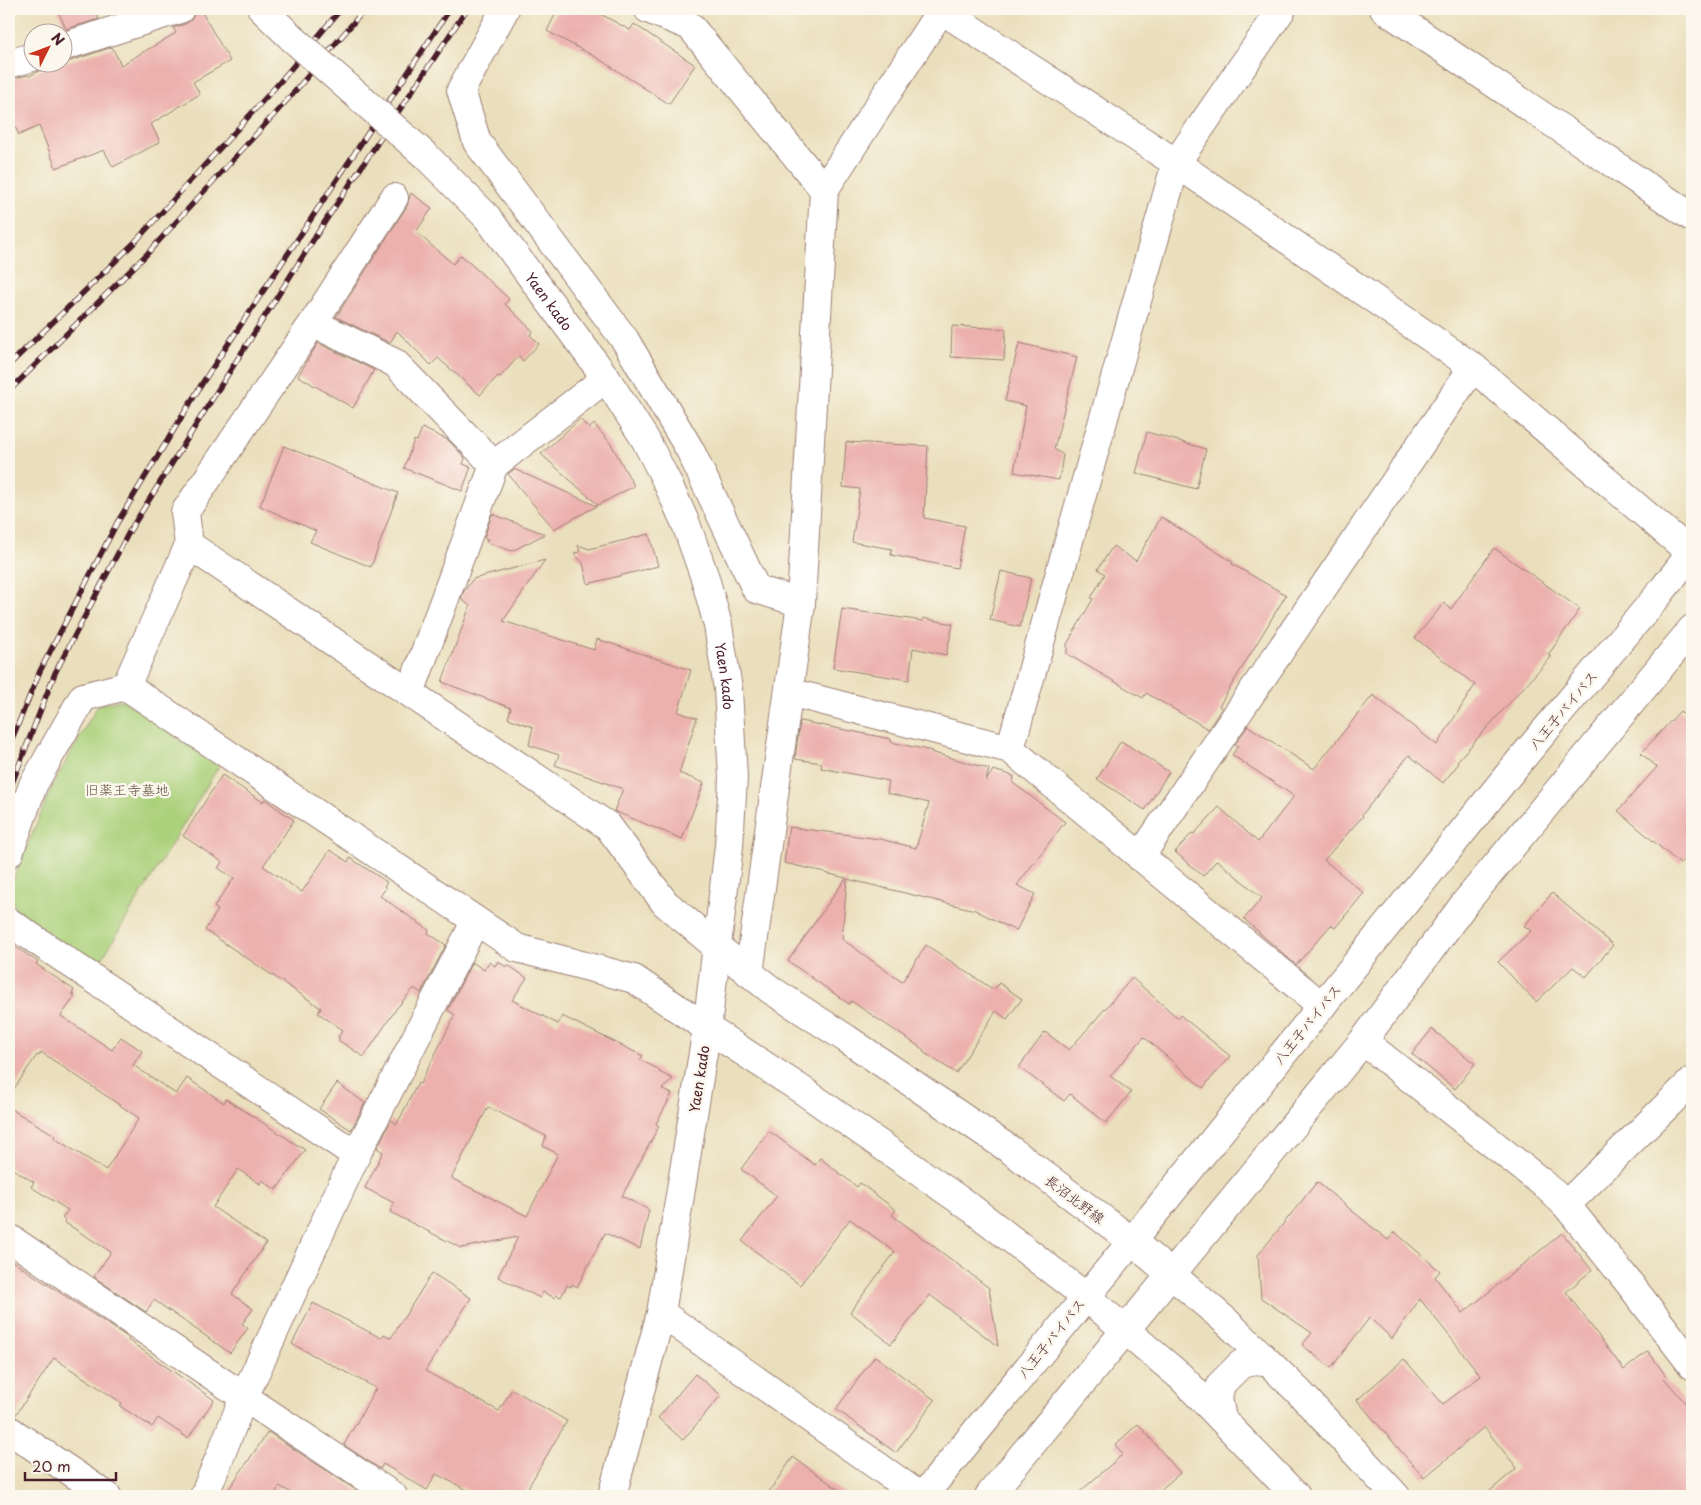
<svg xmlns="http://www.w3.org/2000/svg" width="1701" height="1505" viewBox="0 0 1701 1505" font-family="'Playpen Sans','Klee One',sans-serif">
	<rect width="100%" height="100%" fill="#fbf7ec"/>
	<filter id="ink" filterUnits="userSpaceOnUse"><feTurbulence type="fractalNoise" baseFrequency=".02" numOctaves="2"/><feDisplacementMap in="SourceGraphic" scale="10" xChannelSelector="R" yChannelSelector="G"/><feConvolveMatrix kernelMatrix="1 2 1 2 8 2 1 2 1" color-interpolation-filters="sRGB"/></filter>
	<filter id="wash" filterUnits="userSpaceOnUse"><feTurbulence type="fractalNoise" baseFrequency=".0096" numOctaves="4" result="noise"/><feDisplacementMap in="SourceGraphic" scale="20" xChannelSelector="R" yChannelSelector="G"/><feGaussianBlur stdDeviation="1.12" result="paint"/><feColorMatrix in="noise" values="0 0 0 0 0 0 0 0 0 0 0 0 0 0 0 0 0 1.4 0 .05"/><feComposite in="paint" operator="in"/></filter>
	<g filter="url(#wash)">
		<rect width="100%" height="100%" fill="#eadfbc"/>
		<path fill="#acd17b" stroke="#7b7853" d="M122 700 219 766 97 967 17 915 9 889 53 785 98 705Z"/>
		<g id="blocks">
			<path fill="#ecb0ad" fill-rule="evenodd" d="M57 9H94L99 19 66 29Z
				M195 9H200L230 61 193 82 200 94 151 124 160 142 113 167 104 150 56 168 39 126 19 135 9 114V79L28 75 29 76 57 62H67L112 47 121 65 176 33 173 28 185 24 191 20 195 13Z
				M558 9H591L630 30 634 24 695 65 669 104 599 59 547 31Z
				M411 193 432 208 416 232 453 264 461 255 509 299 505 304 533 331 530 335 539 344 523 361 519 356 500 377 498 376 480 395 438 358 431 365 397 331 390 343 336 317 407 206Z
				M952 326 1006 329 1004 360 951 357Z
				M318 343 374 370 353 408 298 376Z
				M1019 343 1077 357 1054 449 1063 455 1059 480 1014 472 1026 406 1005 401Z
				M580 419 589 429 594 424 611 444 634 486 598 505 541 454Z
				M422 428 448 440 465 458 463 464 471 467 462 491 404 468 414 440 417 441Z
				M1147 432 1206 449 1196 489 1136 473Z
				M846 442 928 446 924 518 965 526 957 568 891 555 892 549 852 542 860 489 843 487Z
				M284 446 398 493 371 567 310 542 316 531 260 506Z
				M514 469 597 506 554 529 508 474Z
				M492 514 545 534 512 551 486 542 488 539 484 538Z
				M1161 517 1233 562 1232 564 1286 595 1219 706 1222 708 1208 729 1146 693 1143 698 1067 654V644L1093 599 1091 598 1105 574 1098 569 1113 546 1136 561Z
				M649 534 658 566 588 584 583 563 574 553 580 552 578 545 589 549Z
				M1494 548 1580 609 1548 655 1551 657 1457 761 1459 763 1443 783 1409 755 1362 815 1363 816 1324 860 1364 893 1335 928 1331 925 1296 965 1244 919 1262 898 1217 860 1203 876 1175 852 1192 833 1194 834 1219 807 1258 842 1294 796 1232 755 1238 746 1235 744 1248 726 1314 769 1373 695 1437 745 1475 685 1415 638 1444 603 1451 609Z
				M545 560 503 621 594 650 597 639 691 670 678 712 697 718 679 773 704 783 682 839 614 811 623 789 555 765 559 755 529 745 533 727 508 718 511 708 442 682 470 606 461 599 464 591 473 579Z
				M1001 571 1031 578 1020 627 990 620Z
				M842 609 923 621V618L953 624 946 655 913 648 909 680 833 668Z
				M1680 711 1692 722V850L1680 864 1618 811 1657 767 1641 753Z
				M800 721 891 739V742L932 751 931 752 989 769 986 781 993 770 1014 776 1013 783 1065 822 1017 885 1035 894 1016 931 975 910 847 879 842 939 902 982 926 945 994 990 999 983 1022 999 1007 1019 996 1011 956 1073 923 1052 924 1050 851 1001 849 1004 788 961 846 878 825 873V872L784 863 789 827 880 839 916 848 929 803 887 793 889 781 821 768 822 763 795 759Z
				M1121 741 1169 772 1145 810 1097 779Z
				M222 775 263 802 264 799 294 820 263 866 302 892 330 850 348 862 350 858 387 882 384 886 386 888 380 896 429 930 428 933 446 945 421 993 414 988 396 1009 364 1057 338 1040 340 1038 338 1037 343 1030 318 1013 321 1008 205 930 218 910 214 907 234 878 218 868 222 862 183 836Z
				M1552 893 1613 945 1586 977 1573 967 1536 1002 1498 962 1531 931 1524 926Z
				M9 942 38 962 36 964 74 990 72 994 75 996 61 1016 112 1050 121 1037 142 1051 133 1065 176 1094 187 1078 224 1103 226 1099 305 1150 276 1190 262 1180 260 1184 238 1169 213 1207 266 1243 232 1294 253 1309 242 1324 248 1328 230 1353 154 1300 146 1312 94 1277 111 1252 64 1222 65 1220 62 1218 68 1210 31 1187 34 1182 9 1167V1108L55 1135 54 1138 106 1170 139 1118 41 1052 39 1056 37 1055 9 1096Z
				M498 961 506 967 508 965 527 978 512 1000 558 1024 562 1016 643 1056 640 1060 660 1070 659 1072 673 1079 662 1089 672 1094 656 1124 659 1126 622 1196 649 1210 640 1249 605 1233 577 1287 572 1284 571 1287 567 1285 561 1297 556 1295 555 1298 543 1292 540 1298 498 1277 518 1237 461 1248 390 1212 394 1203 365 1188 383 1152 377 1148 391 1120 397 1124 418 1083 420 1084 455 1015 448 1010 472 962 484 970 489 962 495 966ZM488 1107 546 1136 543 1146 558 1154 527 1216 453 1179 452 1177Z
				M1132 978 1178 1018 1180 1015 1230 1056 1203 1088 1144 1037 1110 1076 1131 1092 1106 1123 1070 1094 1064 1101 1019 1067 1045 1032 1069 1050Z
				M1432 1029 1475 1064 1455 1089 1412 1054Z
				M337 1083 365 1103 351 1130 319 1109Z
				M769 1131 815 1165 820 1158 857 1187 860 1183 896 1210 892 1215 989 1288 998 1346 930 1295 891 1344 850 1312 895 1252 850 1219 800 1285 742 1241 777 1196 741 1169Z
				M1317 1182 1388 1240 1395 1232 1440 1271 1435 1277 1463 1313 1562 1233 1592 1270 1566 1292 1624 1370 1648 1351 1666 1376 1664 1378 1692 1411V1496H1484L1517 1468 1484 1427 1424 1478 1357 1400 1404 1359 1443 1404 1481 1376 1420 1299 1392 1339 1370 1317 1331 1368 1302 1345 1312 1333 1261 1298 1258 1255Z
				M9 1259 129 1338 128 1340 214 1400 188 1438 158 1418 152 1427 120 1406 122 1403 54 1358 15 1416 9 1415Z
				M432 1273 471 1298 425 1371 499 1411 512 1389 567 1421 523 1496H479L436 1474 427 1490 383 1464 380 1469 344 1445 376 1388 292 1344 313 1303 381 1338 384 1334 391 1338Z
				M875 1356 935 1400 896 1453 836 1409Z
				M695 1374 721 1395 683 1440 658 1418Z
				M1138 1424 1180 1473 1153 1496H1075L1123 1454 1115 1445Z
				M268 1432 362 1494 364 1496H295L280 1486 273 1496H224Z
				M793 1457 848 1496H766Z"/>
		</g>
	</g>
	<g filter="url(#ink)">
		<use href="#blocks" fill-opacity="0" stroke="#9a7f74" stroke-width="1"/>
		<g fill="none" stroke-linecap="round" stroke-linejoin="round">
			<g stroke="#9a7f74" stroke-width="30">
				<path id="minor" d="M505 9 461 90 477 142 625 340 690 450 756 589 801 603
					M648 9 690 26 824 190
					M940 9 1176 163 1473 367 1692 554
					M1384 9 1692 217
					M62 47 180 9
					M9 64 32 57
					M313 323 394 198
					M189 545 608 826 665 903 717 947
					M126 686 517 948 634 979 707 1028 661 1313 612 1496
					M789 692 1010 749 1322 1006
					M410 693 494 465 606 378
					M1010 749 1176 163 1282 9
					M9 853 33 785 83 697 126 686 189 545 185 512 313 323 395 363 494 465
					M1140 857 1473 367
					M9 922 356 1155
					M749 973 801 603 824 190 941 10
					M1363 1041 1545 1185 1566 1205 1629 1283 1692 1365
					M1566 1205 1692 1081
					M9 1238 244 1397 393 1496
					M661 1313 920 1496
					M9 1430 107 1496
					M204 1496 244 1397 356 1155 475 922"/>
			</g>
			<g stroke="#9a7f74" stroke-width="30">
				<g id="major">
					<path d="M262 9 292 38"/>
					<path id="s1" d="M426 156 487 217 606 378 645 439 667 482 686 524 705 578 718 625 728 689 733 778 729 846 707 1028 802 1090 971 1208 1085 1296 1181 1377 1296 1496"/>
					<path d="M717 947 771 990 847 1039 1012 1151 1132 1241 1227 1322 1299 1392 1396 1496"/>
					<path d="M1222 1419 1218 1398 1221 1384 1241 1364 1254 1361 1267 1362"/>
				</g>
			</g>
			<g stroke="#9a7f74" stroke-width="30">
				<path id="highway" d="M923 1496 1132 1241 1513 769 1660 593 1692 552
					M989 1496 1363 1041 1465 903 1692 629"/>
			</g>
			<use href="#minor" stroke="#fff" stroke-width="28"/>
			<use href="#major" stroke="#fff" stroke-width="28"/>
			<use href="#highway" stroke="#fff" stroke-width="28"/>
			<g stroke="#4a1f2b" stroke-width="5.5">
				<path id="rail" d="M9 365 134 243 279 83 341 9
					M9 391 146 255 290 97 365 9
					M9 746 40 671 117 523 203 382 450 9
					M9 791 55 673 129 532 216 393 326 220 467 9"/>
			</g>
			<use href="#rail" stroke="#fbf7ec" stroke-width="4" stroke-dasharray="11" stroke-linecap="butt"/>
			<g stroke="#9a7f74" stroke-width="30" stroke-linecap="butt">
				<path id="major-bridge" d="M292 38 426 156"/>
			</g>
			<use href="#major-bridge" stroke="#fff" stroke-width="28"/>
		</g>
	</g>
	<g text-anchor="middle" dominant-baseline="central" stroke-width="5" stroke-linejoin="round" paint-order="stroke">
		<g font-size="14" fill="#4a1f2b" stroke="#fbf7ec">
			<text stroke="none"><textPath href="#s1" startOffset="191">Yaen kado</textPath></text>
			<text stroke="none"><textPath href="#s1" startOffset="611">Yaen kado</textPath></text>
			<text transform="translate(1563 710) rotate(-50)">八王子バイパス</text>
			<text transform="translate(1307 1024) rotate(-51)">八王子バイパス</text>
			<text transform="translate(699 1079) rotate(-81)">Yaen kado</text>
			<text transform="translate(1075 1199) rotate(37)">長沼北野線</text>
			<text transform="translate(1051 1338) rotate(-51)">八王子バイパス</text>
		</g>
		<g font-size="14" fill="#675443" stroke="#fbf7ec">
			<text x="127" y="789">旧薬王寺墓地</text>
		</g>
	</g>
	<rect width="1701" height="1505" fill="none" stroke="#fbf7ec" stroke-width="30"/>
	<g transform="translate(48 48) rotate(48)"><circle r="24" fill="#fbf7ec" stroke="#b4a19f"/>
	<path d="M0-4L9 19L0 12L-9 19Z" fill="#c8321e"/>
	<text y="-8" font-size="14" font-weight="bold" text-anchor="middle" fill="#4a1f2b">N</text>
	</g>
	<path d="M25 1472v8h91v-8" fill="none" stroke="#4a1f2b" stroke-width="2.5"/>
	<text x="32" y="1472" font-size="15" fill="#4a1f2b" stroke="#fbf7ec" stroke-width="4" paint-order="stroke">20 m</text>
</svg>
